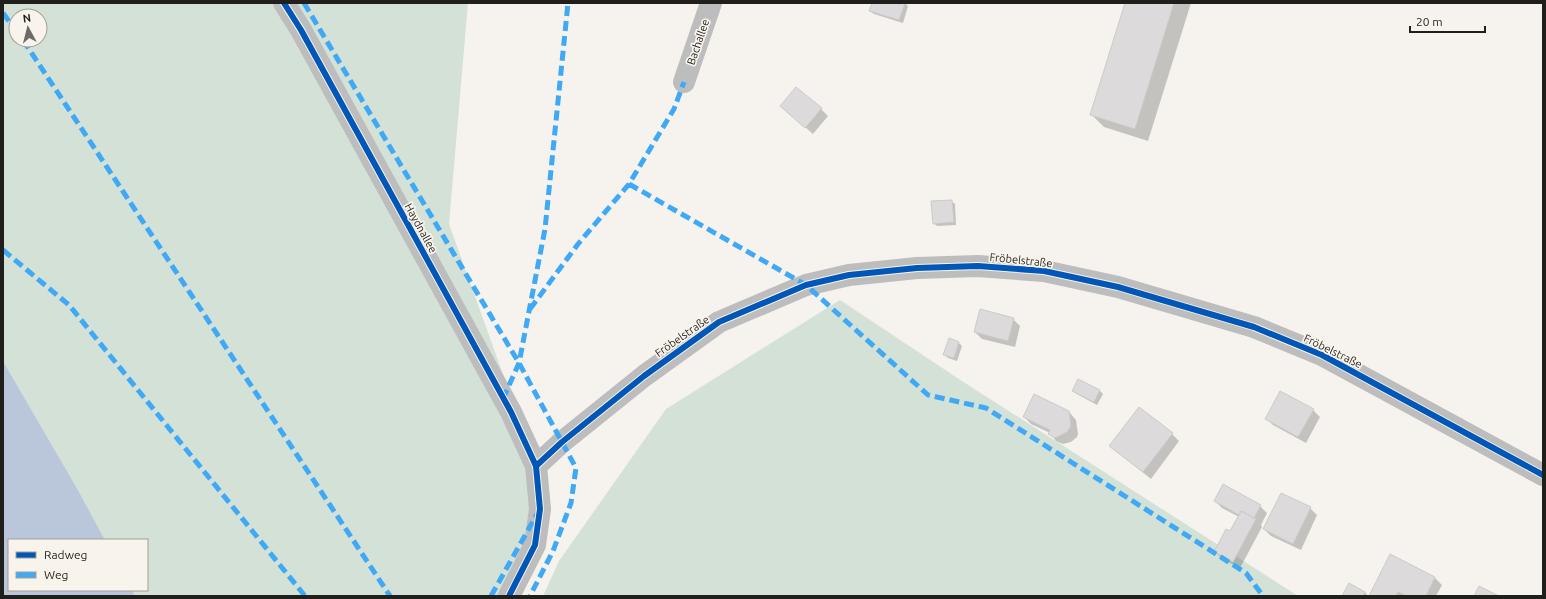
<svg xmlns="http://www.w3.org/2000/svg" width="1546" height="599" viewBox="0 0 1546 599" font-family="Ubuntu,sans-serif">
	<rect width="100%" height="100%" fill="#f6f3ee"/>
	<path fill="#d3e1d7" fill-rule="evenodd" d="M3 3H468L449 224 536 466 540 509 509 596H135L132 590H147V540H105L78 490 3 361ZM16 16H40V40H16Z
		M840 300 965 383 1298 596H543L559 561 666 409Z"/>
	<path fill="#bac7db" d="M3 361 78 490 105 540H9V590H132L135 596H3Z"/>
	<path fill="#0003" d="M873 3H905L908 6 903 23 874 14 870 11Z
		M1126 3H1191L1148 141 1104 127 1091 114Z
		M781 106 821 109 828 116 813 134Z
		M951 201 955 204 956 225 937 226 934 223Z
		M1013 319 1020 326 1015 347 982 339 975 332Z
		M959 343 962 346 957 361 948 358 944 354Z
		M1079 380 1100 391 1103 394 1097 405 1077 394 1073 391Z
		M1313 410 1320 417 1306 443 1273 425 1266 418Z
		M1069 412 1076 420 1078 434 1077 437 1071 442 1063 444 1056 441 1050 433 1031 424 1024 417Z
		M1172 434 1179 441 1151 479 1110 446Z
		M1215 501 1260 506 1267 513 1261 525 1262 527 1240 568 1222 559 1215 552 1231 532 1239 517 1222 508Z
		M1310 508 1317 515 1301 550 1271 536 1264 529Z
		M1391 556 1435 578 1442 585 1436 596H1371Z
		M1365 592 1368 596H1343Z"/>
	<path fill="#dcdada" stroke="#cccaca" d="M872 3H905L899 20 869 11Z
		M1125 3H1174L1135 129 1090 115Z
		M796 87 822 108 805 128 780 106Z
		M952 200 954 222 933 224 931 201Z
		M980 309 1014 318 1008 341 974 332Z
		M949 338 959 342 954 358 943 355Z
		M1078 379 1100 390 1094 402 1072 391Z
		M1280 391 1314 409 1298 437 1265 419Z
		M1034 394 1069 411 1071 426 1067 432 1055 438 1048 434 1050 430 1023 417Z
		M1139 407 1173 433 1143 472 1109 446Z
		M1223 484 1261 505 1254 518 1241 511 1239 515 1214 501Z
		M1281 493 1311 507 1293 544 1263 529Z
		M1241 511 1256 519 1233 562 1214 552 1226 529 1230 531Z
		M1390 554 1435 577 1426 596H1407L1398 592 1396 596H1369Z
		M1349 583 1365 592 1363 596H1342Z
		M1479 586 1499 596H1474Z"/>
	<g fill="none" stroke-linecap="round" stroke-linejoin="round">
		<path stroke="#bdbdbd" stroke-width="22" d="M284 3 301 30 511 412 536 466 540 509 535 545 509 596
			M684 82 711 3
			M536 466 562 442 644 376 719 322 806 285 849 275 917 268 978 266 1044 271 1118 287 1254 327 1322 355 1543 475"/>
		<path stroke="#3fa9f5" stroke-width="5" stroke-dasharray="10 5" stroke-linecap="butt" d="M304 3 519 363 576 468 571 503 553 551 530 596
			M3 13 16 31
			M23 40 390 596
			M629 184 806 285 928 395 986 408 1246 573 1263 596
			M3 250 69 305 305 596
			M530 309 578 244 629 184 674 109 684 82
			M503 399 519 363 545 229 568 3
			M491 596 537 514"/>
		<g stroke="#f9f4eb" stroke-width="8">
			<path id="cycleway" d="M284 3 301 30 511 412 536 466 540 509 535 545 509 596
				M536 466 562 442 644 376 719 322 806 285 849 275 917 268 978 266 1044 271 1118 287 1254 327 1322 355 1543 475"/>
		</g>
		<use href="#cycleway" stroke="#0057b8" stroke-width="6"/>
	</g>
	<g text-anchor="middle" dominant-baseline="central" stroke-width="3.5" stroke-linejoin="round" paint-order="stroke">
		<g font-size="11" fill="#211f1c" stroke="#f9f4eb">
			<text transform="translate(698 42) rotate(-71)">Bachallee</text>
			<text transform="translate(421 228) rotate(61)">Haydnallee</text>
			<text transform="translate(1021 260) rotate(6)">Fröbelstraße</text>
			<text transform="translate(682 336) rotate(-35)">Fröbelstraße</text>
			<text transform="translate(1333 351) rotate(26)">Fröbelstraße</text>
		</g>
	</g>
	<rect width="1546" height="599" fill="none" stroke="#211f1c" stroke-width="8"/>
	<rect x="8" y="539" width="140" height="52" fill="#f9f4eb" stroke="#a39f98"/>
	<rect x="16" y="552" width="20" height="6" fill="#0057b8" stroke="#a39f98"/>
	<text x="44" y="559" font-size="12" fill="#211f1c">Radweg</text>
	<rect x="16" y="572" width="20" height="6" fill="#3fa9f5" stroke="#a39f98"/>
	<text x="44" y="579" font-size="12" fill="#211f1c">Weg</text>
	<g transform="translate(28 28) rotate(353)"><circle r="19" fill="#f9f4eb" stroke="#a39f98"/>
	<path d="M0-3L7 15L0 10L-7 15Z" fill="#6c6966"/>
	<text y="-6" font-size="11" font-weight="bold" text-anchor="middle" fill="#211f1c">N</text>
	</g>
	<path d="M1410 26v6h75v-6" fill="none" stroke="#211f1c" stroke-width="2"/>
	<text x="1416" y="26" font-size="12" fill="#211f1c" stroke="#f9f4eb" stroke-width="3" paint-order="stroke">20 m</text>
</svg>
